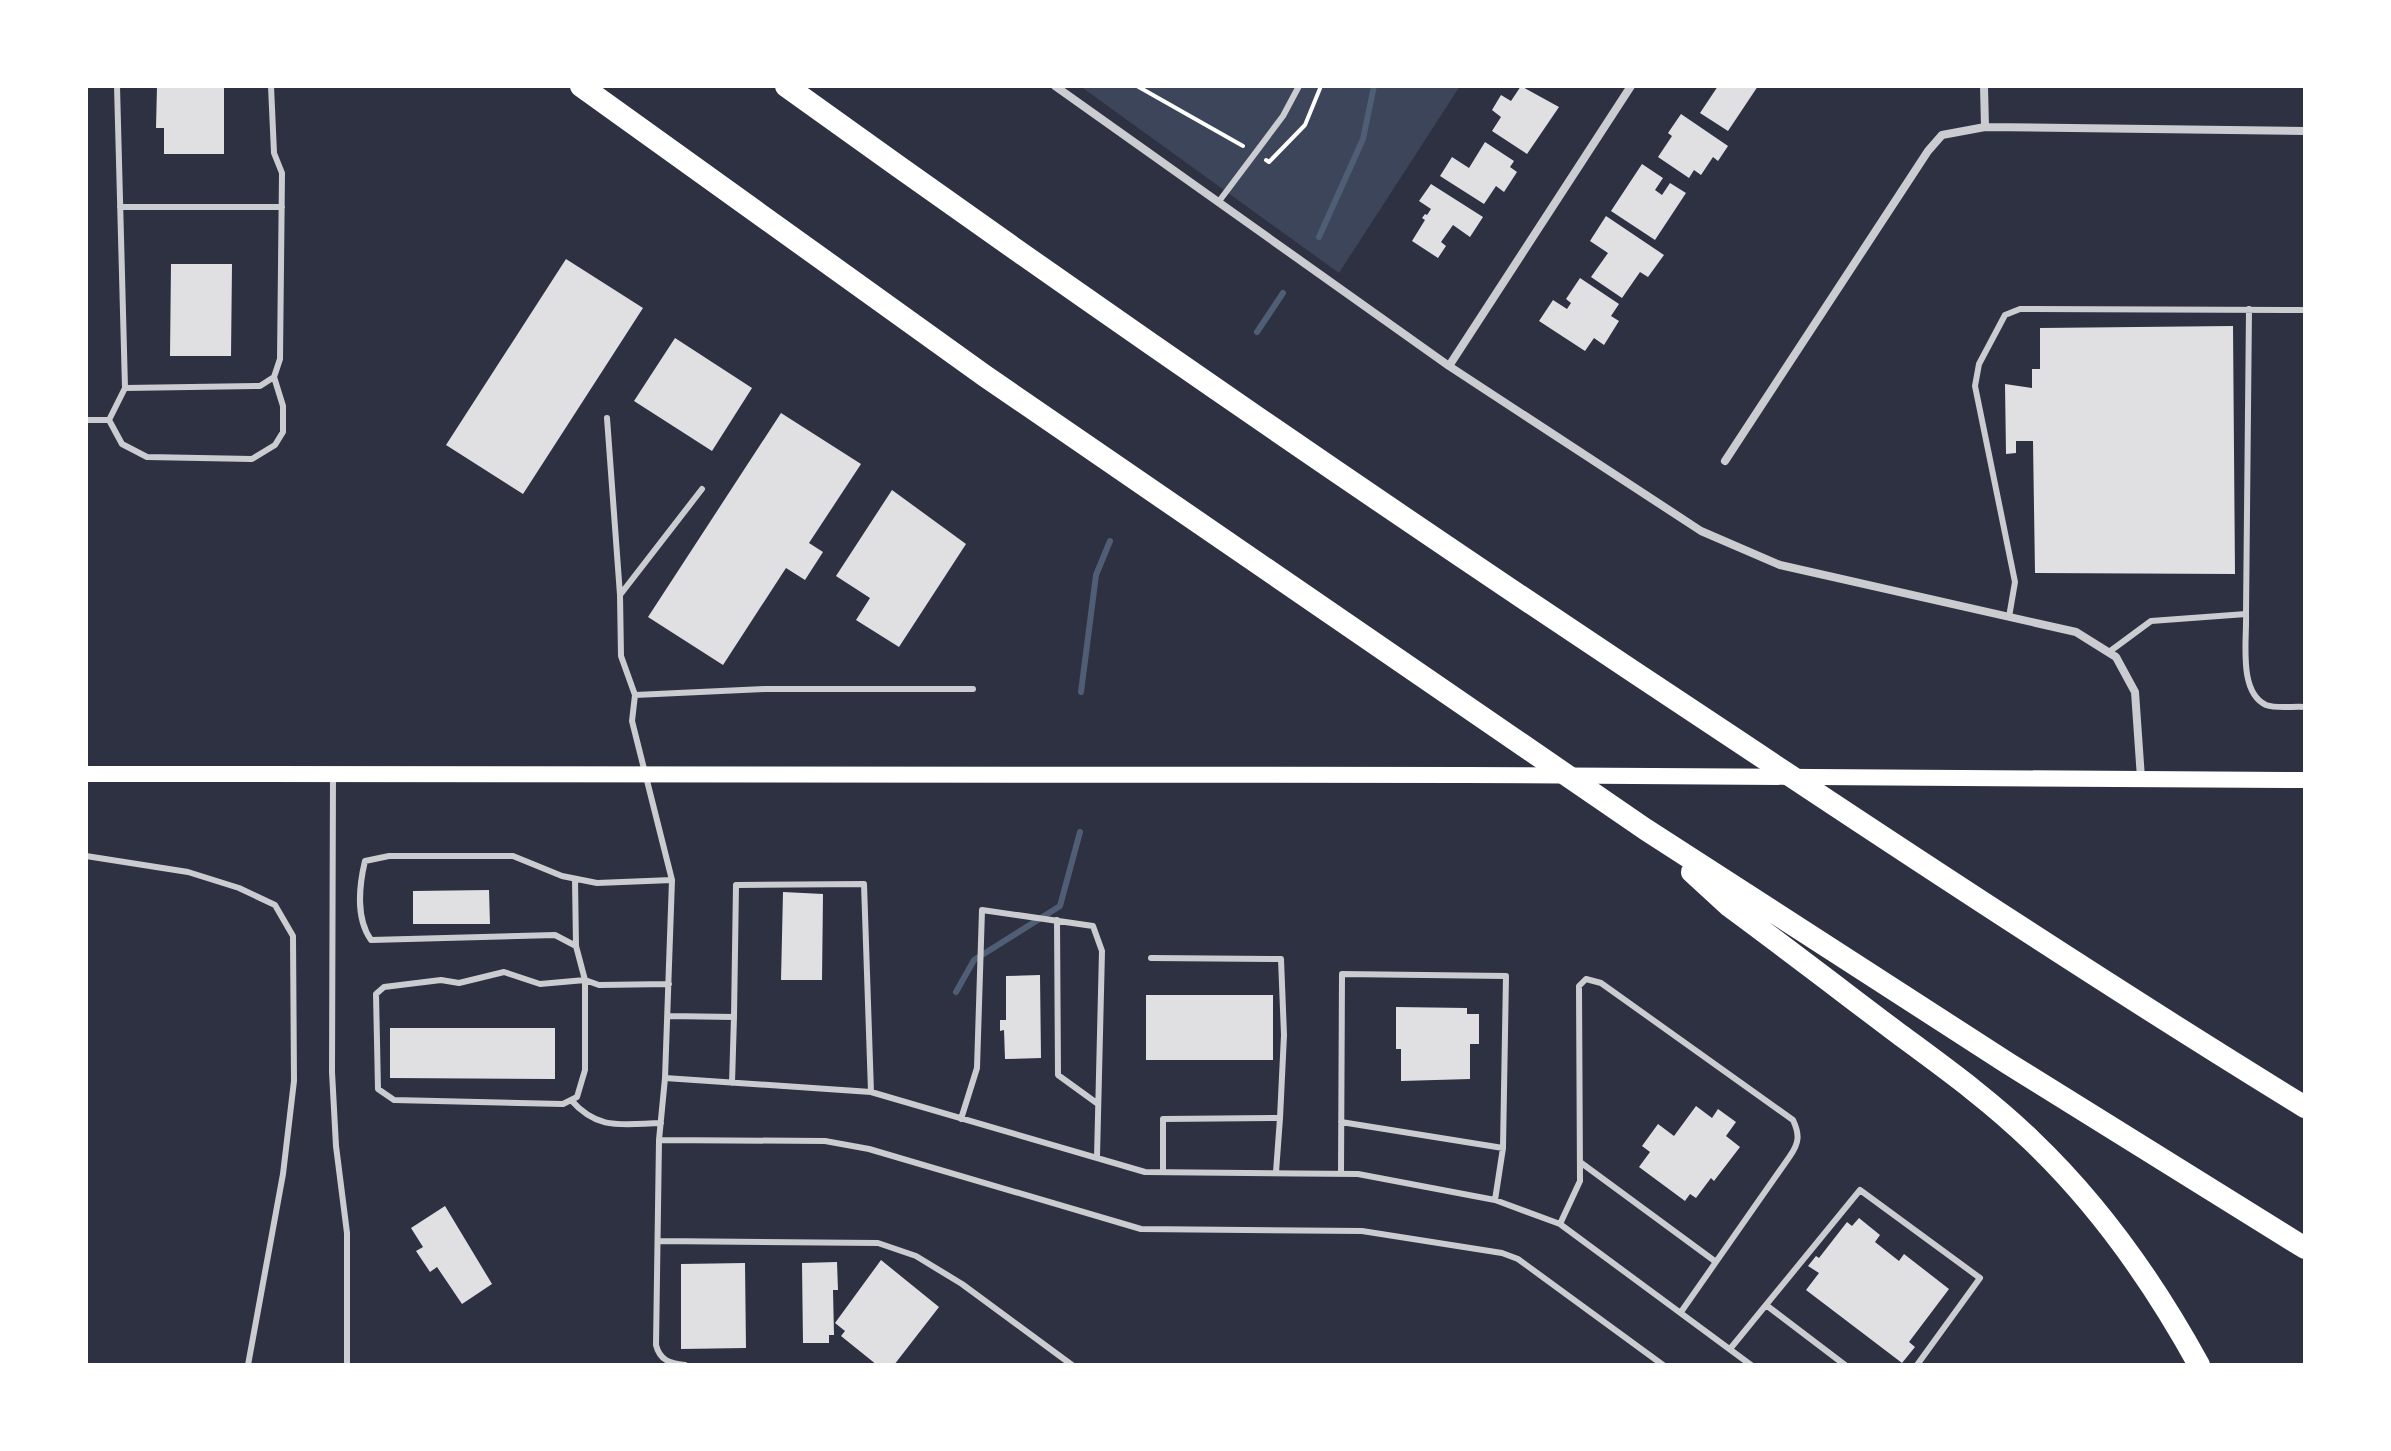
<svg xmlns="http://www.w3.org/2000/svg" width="2391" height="1451" viewBox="0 0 2391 1451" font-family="Overpass,sans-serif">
	<rect width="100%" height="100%" fill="#2d3142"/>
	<path fill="#3c4559" d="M1080 86H1460L1339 273Z"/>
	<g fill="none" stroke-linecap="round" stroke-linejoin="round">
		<path stroke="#4f5d75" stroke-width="6" d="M1319 237 1363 139 1374 86
			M1257 332 1283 293
			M1081 692 1096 575 1110 541
			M956 992 974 960 1060 906 1080 832"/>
	</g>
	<path fill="#e0e0e3" d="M157 86H224V154H164V128H156Z
		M1521 86 1559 107 1527 154 1492 131 1501 117 1492 110 1501 95 1511 101Z
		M1718 86H1758L1728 131 1700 113Z
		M1681 114 1728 146 1718 161 1713 157 1701 175 1694 170 1689 178 1658 157 1672 136 1668 133Z
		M1485 142 1514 161 1510 167 1517 172 1504 192 1496 186 1484 204 1440 176 1452 157 1469 168Z
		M1642 164 1663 178 1655 190 1662 195 1670 183 1686 193 1655 240 1611 211Z
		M1431 184 1483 217 1470 237 1453 225 1441 242 1446 246 1438 258 1412 241 1425 220 1422 218 1425 214 1427 215 1431 209 1419 201Z
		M1606 216 1664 255 1648 277 1640 272 1622 298 1591 277 1608 253 1590 241Z
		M566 259 643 308 523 494 446 445Z
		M171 264H232L231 356H170Z
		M1580 278 1619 304 1611 316 1619 321 1604 345 1594 338 1585 351 1539 321 1553 300 1567 309 1571 303 1566 299Z
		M2233 326 2235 574 2035 573 2033 441H2016V453L2006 454 2005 384 2032 388V369H2040V328Z
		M675 338 752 388 712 451 634 401Z
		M781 413 861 464 809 543 823 552 805 580 786 568 723 665 648 617Z
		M892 490 966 544 899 647 856 620 870 598 836 576Z
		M489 890 490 924H413V891Z
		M783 892 823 894 822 980H781Z
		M1040 975 1041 1058 1005 1059 1004 1030 1000 1031V1020H1006V976Z
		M1146 995H1273V1060H1146Z
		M1396 1007 1467 1008V1014H1479V1044H1470V1079L1401 1081V1049H1396Z
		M390 1028H555V1079L390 1078Z
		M1696 1106 1712 1118 1718 1109 1736 1122 1726 1136 1740 1147 1714 1181 1711 1178 1696 1198 1690 1194 1685 1201 1639 1167 1650 1152 1642 1146 1658 1124 1674 1136Z
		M445 1206 492 1284 462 1304 437 1267 430 1272 416 1251 423 1247 411 1228Z
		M1859 1218 1880 1235 1875 1242 1899 1261 1904 1254 1949 1289 1909 1342 1915 1347 1902 1363 1806 1290 1819 1273 1808 1266 1816 1256 1819 1258 1847 1222 1852 1226Z
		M881 1260 939 1307 894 1365H877L841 1336 845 1331 835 1323Z
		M837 1262 838 1290H833L834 1335H829V1343H803L802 1263Z
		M745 1263 746 1348 681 1349V1264Z"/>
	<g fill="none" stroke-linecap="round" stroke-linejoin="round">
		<path stroke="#fff" stroke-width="4" d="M1137 86 1243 146
			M1266 160 1269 162 1305 125 1321 86"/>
		<path stroke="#caccd0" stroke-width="6" d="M1220 200 1283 116 1299 86
			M120 207H282
			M125 388 260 386 274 377 280 359 282 173 274 153 271 86
			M607 418 620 595
			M86 420H109L125 388 117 86
			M109 420 122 444 147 457 252 459 275 445 283 432V406L274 377
			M2246 614C2247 640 2238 692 2266 705 2277 709 2293 706 2305 707
			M2009 617 2015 582 1975 386 1979 364 2005 315 2020 309 2305 310
			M2109 652 2151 621 2246 614 2249 309
			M635 695 621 656 620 595 702 489
			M333 774 332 1072 336 1146 347 1233V1365
			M86 856 188 872 239 888 275 905 293 936 294 1081 283 1174 248 1365
			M575 879 576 946
			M1057 920 1058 1075 1098 1104
			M1151 958 1281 959 1284 1035 1280 1118
			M504 972 540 984 585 980V1070L577 1097 563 1104 394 1100 378 1089 376 994 384 987 441 980 459 983Z
			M669 984 599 985 585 980 576 946 555 935 371 940C356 919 359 886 365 861L389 856H513L562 876 597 883 672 880
			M668 1016 734 1017 732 1083
			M734 1017 736 885 864 884 871 1092
			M665 1078 871 1092 1145 1172 1358 1174 1495 1200 1560 1224 1751 1365
			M571 1100C598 1131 622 1124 661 1123
			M961 1119 977 1068 982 910 1093 926 1102 951 1097 1157
			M1341 1122 1503 1148
			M659 1140 825 1141 869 1149 1141 1229 1362 1231 1502 1253 1518 1259 1663 1365
			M1580 1162 1716 1262
			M1163 1172V1119L1280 1118 1276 1172
			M1341 1174 1342 974 1506 976 1503 1148 1495 1200
			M1560 1224 1580 1181 1579 986 1586 979 1601 983 1793 1120C1800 1135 1799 1143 1790 1156L1681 1312
			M659 1241 878 1243 916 1256 962 1284 1072 1365
			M1766 1305 1845 1365
			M1730 1349 1860 1190 1980 1278 1917 1365
			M685 1365C670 1363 660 1361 656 1345L659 1140 665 1078 672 880 632 721 635 695 765 689H973"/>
		<path stroke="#caccd0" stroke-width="8" d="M1055 86 1449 366 1701 531 1780 565 2076 632 2116 657 2135 692 2141 778
			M1984 86 1985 127
			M1449 366 1631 86
			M1725 461 1928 151 1942 135 1985 127 2305 131"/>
		<path stroke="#fff" stroke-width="16" d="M86 774 1465 775 2305 780"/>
		<path stroke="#fff" stroke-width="22" d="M581 86 985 376 1645 829 2009 1064 2305 1248
			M786 86C1100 312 1418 530 1741 743 1927 867 2114 990 2305 1107
			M1692 872 1729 906C1786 948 1842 991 1899 1034 1945 1068 1991 1101 2032 1141 2100 1206 2154 1283 2199 1365"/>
	</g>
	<rect width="2391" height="1451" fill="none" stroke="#ffffff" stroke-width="176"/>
</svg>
